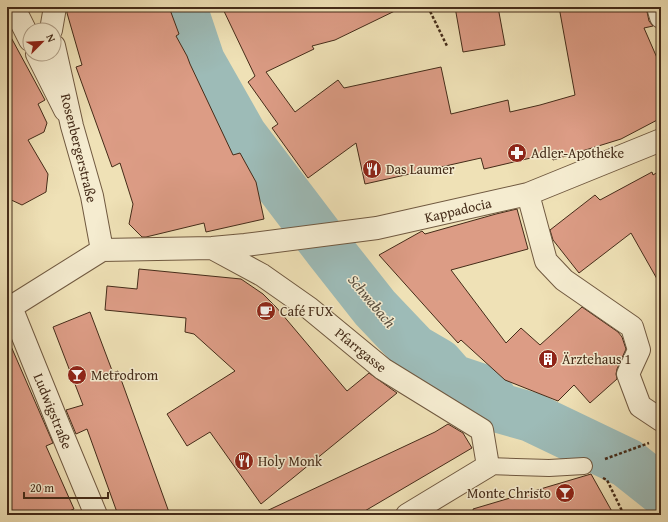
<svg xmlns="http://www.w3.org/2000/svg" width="668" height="522" viewBox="0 0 668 522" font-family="'Gentium Book Plus',serif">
	<rect width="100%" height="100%" fill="#efe1b6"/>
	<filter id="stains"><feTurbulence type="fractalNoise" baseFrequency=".005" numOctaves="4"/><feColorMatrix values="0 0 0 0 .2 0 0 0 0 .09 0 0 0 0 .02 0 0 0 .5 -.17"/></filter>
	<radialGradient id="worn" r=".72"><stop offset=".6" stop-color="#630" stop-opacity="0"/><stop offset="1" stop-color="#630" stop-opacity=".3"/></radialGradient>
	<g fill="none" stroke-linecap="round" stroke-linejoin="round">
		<path stroke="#9dbbb7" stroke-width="50" d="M182 7 200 61 242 135 330 251 375 308 414 349 438 363 452 379 485 390 499 408 531 417 627 463 661 490"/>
	</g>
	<path fill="#dc9c85" stroke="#452c19" d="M67 7H169L179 34 176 36 187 56 190 64 233 155 240 153 256 182 264 219 206 232 204 223 146 237H142L129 224 133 204 120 163 112 167 76 67 82 65 67 13Z
		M222 7H403L335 40 312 46 314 49 266 72 295 112 338 80 344 88 441 67 451 114 508 100 510 112 540 105 575 95 559 7H646L649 21 653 26 644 28 661 67V118L621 139 553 160 552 153 484 169 481 158 365 184 356 143 308 178 272 128 278 124 248 82 255 76Z
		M455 7H498L505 45 463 52Z
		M7 30 45 100 38 104 47 123 44 132 28 140 48 174 46 192 22 205 7 198Z
		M661 170V286L631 233 579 273 553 240 550 230 595 195 600 200 652 172 653 175Z
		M517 209 528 249 451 270 506 343 521 328 540 345 582 307 618 332 622 337 626 349 617 369 616 374 617 379 590 403 574 385 558 401 505 380 461 340 458 343 379 255 422 231 425 234 496 214Z
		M139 269 241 279 263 294 276 307 347 391 369 373 397 393 261 504 210 432 187 446 167 414 235 371 194 334 185 332 186 318 105 310 107 286 137 289Z
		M90 312 113 373 118 371 170 515H118L87 429 76 434 66 410 83 405 53 327Z
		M7 337 53 443 46 446 74 509 59 515H7Z
		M448 424 463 433 472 448 358 515H258L435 432Z
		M591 474 614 515H474L473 509Z"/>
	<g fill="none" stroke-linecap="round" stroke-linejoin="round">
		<g stroke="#705940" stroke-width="18">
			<path id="service" d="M488 466 549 468 584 466"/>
		</g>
		<g stroke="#705940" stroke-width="24">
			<path id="pedestrian" d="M12 7 19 18 30 40
				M37 54 65 110"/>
		</g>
		<g stroke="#705940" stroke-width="24">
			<path id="minor" d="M658 7 661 17
				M51 30 55 7
				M54 46 72 126 92 196 102 250
				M528 194 546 261 564 280 632 327 639 350 628 374 640 406 661 420
				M212 248 262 275 309 308 383 369 482 430 488 466 407 515
				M11 307 102 250 212 248 245 245 377 228 528 194 661 140
				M11 307 59 426 96 515"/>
		</g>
		<path stroke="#452c19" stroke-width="2.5" stroke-dasharray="3 2" stroke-linecap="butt" d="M428 7 447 46
			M605 459 649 443
			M603 478 607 480 624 515"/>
		<use href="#service" stroke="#f5ecd0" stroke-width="16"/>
		<use href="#pedestrian" stroke="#f5ecd0" stroke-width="22"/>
		<use href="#minor" stroke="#f5ecd0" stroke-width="22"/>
	</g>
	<defs>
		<g id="pharmacy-disc" transform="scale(1)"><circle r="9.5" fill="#8f2418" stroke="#f5ecd0"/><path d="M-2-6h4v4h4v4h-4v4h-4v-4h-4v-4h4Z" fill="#fff"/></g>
		<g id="restaurant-disc" transform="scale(1)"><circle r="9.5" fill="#8f2418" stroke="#f5ecd0"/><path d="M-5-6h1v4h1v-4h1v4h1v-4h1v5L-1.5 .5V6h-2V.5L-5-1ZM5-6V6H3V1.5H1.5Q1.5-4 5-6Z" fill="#fff"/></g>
		<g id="cafe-disc" transform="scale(1)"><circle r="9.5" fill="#8f2418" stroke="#f5ecd0"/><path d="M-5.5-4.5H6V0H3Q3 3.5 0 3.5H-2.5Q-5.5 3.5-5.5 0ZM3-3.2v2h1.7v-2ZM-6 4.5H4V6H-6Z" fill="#fff"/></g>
		<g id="building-disc" transform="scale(1)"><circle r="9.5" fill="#8f2418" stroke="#f5ecd0"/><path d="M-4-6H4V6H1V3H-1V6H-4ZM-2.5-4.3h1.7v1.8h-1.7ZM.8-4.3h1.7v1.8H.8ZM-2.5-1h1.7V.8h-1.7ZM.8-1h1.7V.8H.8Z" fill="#fff"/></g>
		<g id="bar-disc" transform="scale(1)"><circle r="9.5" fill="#8f2418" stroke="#f5ecd0"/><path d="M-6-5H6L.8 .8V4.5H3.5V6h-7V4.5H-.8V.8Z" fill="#fff"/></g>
	</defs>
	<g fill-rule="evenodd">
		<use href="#pharmacy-disc" x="517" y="153"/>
		<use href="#restaurant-disc" x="372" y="169"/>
		<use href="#cafe-disc" x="266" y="311"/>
		<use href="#building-disc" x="548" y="359"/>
		<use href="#bar-disc" x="77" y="375"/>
		<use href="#restaurant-disc" x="244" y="461"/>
		<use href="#bar-disc" x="565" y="493"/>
	</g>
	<g text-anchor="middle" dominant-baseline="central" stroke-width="3" stroke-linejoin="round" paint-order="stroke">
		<g font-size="14" fill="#452c19" stroke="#f5ecd0">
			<text transform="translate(79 148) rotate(76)">Rosenbergerstraße</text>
			<text transform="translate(458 210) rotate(-13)">Kappadocia</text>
			<text transform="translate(361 350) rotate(39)">Pfarrgasse</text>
			<text transform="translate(53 411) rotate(68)">Ludwigstraße</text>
		</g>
		<g font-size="14" fill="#452c19" stroke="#f5ecd0" text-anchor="start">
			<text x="531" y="153">Adler-Apotheke</text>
			<text x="386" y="169">Das Laumer</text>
			<text x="280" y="311">Café FUX</text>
			<text x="562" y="359">Ärztehaus 1</text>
			<text x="91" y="375">Metrodrom</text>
			<text x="258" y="461">Holy Monk</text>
			<text x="551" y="493" text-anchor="end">Monte Christo</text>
		</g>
		<g font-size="15" font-style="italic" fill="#5b5040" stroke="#f5ecd0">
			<text transform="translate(372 301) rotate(50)">Schwabach</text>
		</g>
	</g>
	<rect width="668" height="522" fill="none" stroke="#efe1b6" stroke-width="24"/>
	<rect x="8" y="8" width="652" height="506" fill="none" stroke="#452c19" stroke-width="2"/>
	<rect x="12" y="12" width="644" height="498" fill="none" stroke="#452c19"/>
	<g transform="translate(42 42) rotate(66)"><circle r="19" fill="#f5ecd0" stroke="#af9f87"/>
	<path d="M0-3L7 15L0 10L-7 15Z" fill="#8f2418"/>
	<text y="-6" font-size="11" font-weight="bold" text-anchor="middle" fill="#452c19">N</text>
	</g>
	<path d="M24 492v6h84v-6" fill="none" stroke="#452c19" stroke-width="2"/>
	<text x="30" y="492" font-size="12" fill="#452c19" stroke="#f5ecd0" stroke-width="3" paint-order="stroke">20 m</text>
	<rect width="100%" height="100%" filter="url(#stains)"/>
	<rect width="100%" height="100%" fill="url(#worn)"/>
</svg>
